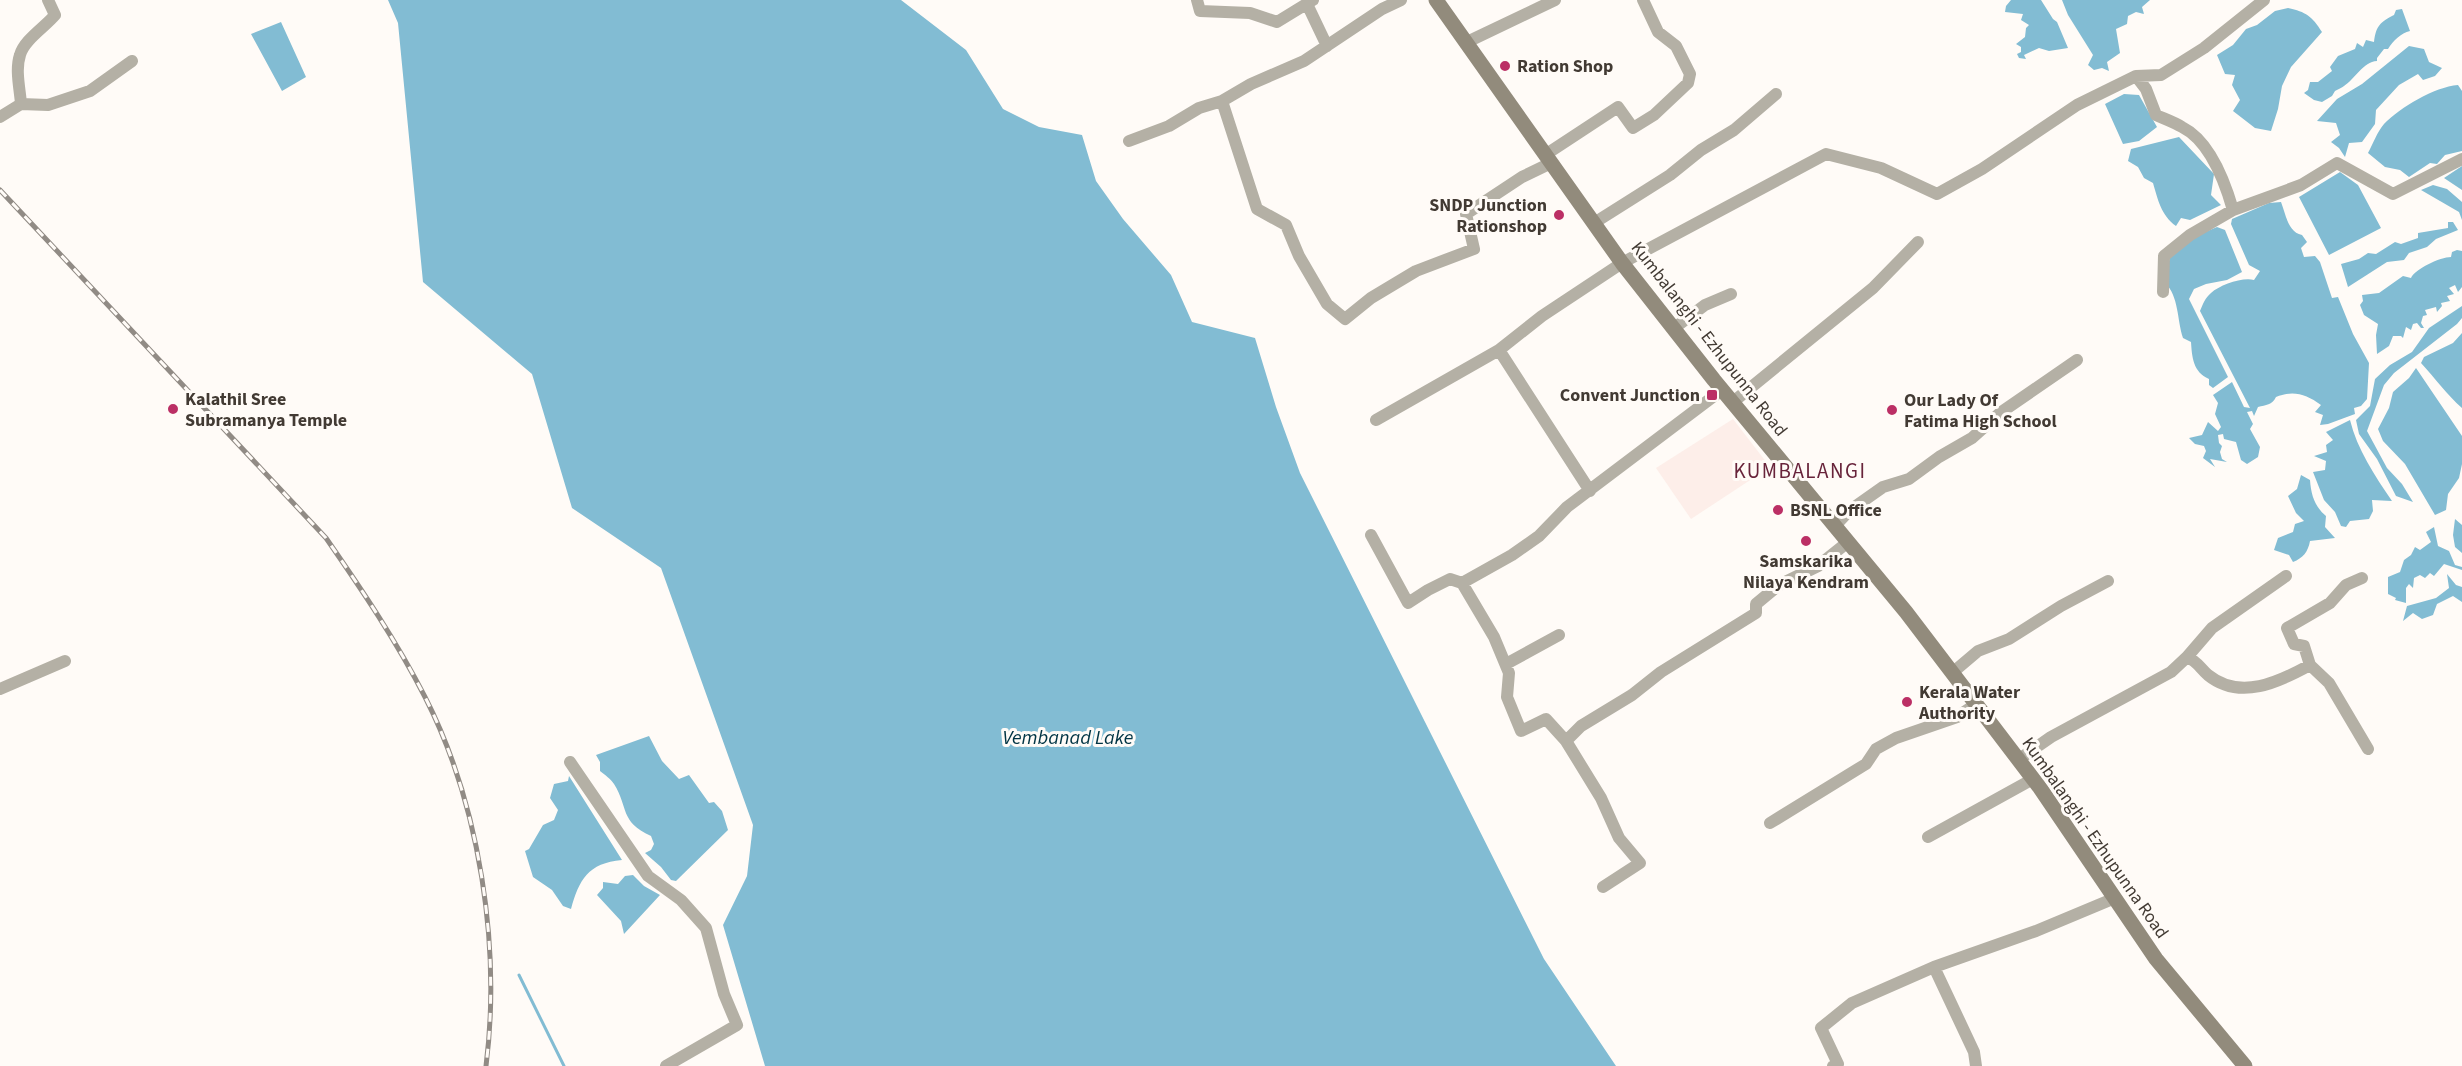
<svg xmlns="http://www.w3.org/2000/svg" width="2462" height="1066" viewBox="0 0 2462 1066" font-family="'Source Sans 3',sans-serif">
	<rect width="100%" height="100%" fill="#fffbf7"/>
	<path fill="#fdeee9" d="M1733 419 1770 467 1691 519 1656 468Z"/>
	<path fill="#82bcd3" d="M388 0H901L966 50 1003 109 1039 127 1082 135 1096 181 1123 219 1171 275 1192 322 1255 338 1276 407 1300 473 1544 959 1616 1066H765L723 925 747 876 753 825 661 568 572 508 532 374 423 282 398 23Z
		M2011 0H2041L2053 19 2057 22 2068 48 2049 51 2039 48 2024 55 2026 59 2019 58 2017 54 2021 52V47L2016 44 2025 37 2026 28 2029 25 2021 20 2023 14 2005 12 2006 6Z
		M2062 0H2150L2142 7 2144 14 2136 12 2128 16 2127 24 2116 29 2120 53 2107 62 2109 71 2102 68 2094 70 2088 65 2093 55 2068 15Z
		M2288 8C2306 12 2312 16 2322 32L2291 67 2282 86 2278 109 2271 131 2255 128 2233 111 2240 100 2232 85 2235 75 2225 74 2217 55 2233 45 2246 29 2257 25 2275 11Z
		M2402 9 2410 31C2401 33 2393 41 2388 49H2384L2377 58V61C2363 62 2355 79 2344 86 2342 88 2338 89 2335 91L2332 96 2322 102 2314 100 2304 93 2308 90 2310 82H2318L2332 71 2330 67 2338 56 2355 49 2357 43 2363 47 2366 40 2374 42C2376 26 2380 22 2394 15L2396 10Z
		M281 22 306 77 282 91 251 34Z
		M2409 46 2424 49 2429 62 2442 68 2435 76 2423 80 2418 74 2399 85 2376 110 2375 124 2362 142 2349 143 2345 157 2339 148 2331 142 2340 135 2336 123 2317 121 2337 99 2362 84Z
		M2458 85 2462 91V151L2445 155 2437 164 2430 163 2409 177 2400 170 2385 167 2368 153C2373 144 2377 132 2384 124 2401 107 2434 87 2458 85Z
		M2124 94 2139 95 2157 127 2139 141 2123 144 2105 104Z
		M2179 137 2214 174 2211 195 2221 205 2190 220 2181 218 2176 226C2161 215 2158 200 2153 183L2144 178 2138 167 2128 161 2131 149Z
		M2462 166V190L2444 178Z
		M2340 172 2358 185 2381 228 2329 255 2299 197Z
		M2433 185 2447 189 2462 202V220L2459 212 2421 190Z
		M2281 202C2286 215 2288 232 2302 235L2307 242 2301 248 2304 257 2315 256 2320 262 2332 298 2338 297 2353 334 2369 363 2367 399 2361 406 2354 408 2355 414 2328 424 2320 425 2323 415 2315 412 2321 405C2306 394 2293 390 2276 397 2272 405 2266 405 2258 407L2254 416 2252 411 2247 412 2253 424 2250 429 2260 447 2258 457 2247 464 2241 460 2236 442 2224 439 2223 434 2218 435 2219 443 2222 446 2220 452 2222 459 2227 462 2210 459 2215 467 2203 458 2206 451 2204 446 2195 444 2189 438 2202 435 2208 422 2218 431 2221 427 2215 414 2218 403 2213 395 2232 382 2244 407 2250 408 2200 311C2203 304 2205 298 2211 293 2220 285 2242 277 2254 280L2260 271 2249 265 2231 224 2232 219 2269 203Z
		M2448 222H2453L2458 230 2436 239 2427 247 2409 253 2404 260 2387 262 2348 287 2341 264 2359 259 2368 253 2376 254 2395 242 2401 244 2418 238V233L2448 228Z
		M2217 227 2225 230 2242 272 2227 280 2206 284 2194 289 2189 299 2228 377 2213 388 2209 385V379C2193 372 2192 357 2191 342L2183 338C2177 320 2179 296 2165 283L2170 256 2191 238Z
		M2457 250 2462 251V287L2458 292 2455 285 2449 288 2454 294 2447 296 2450 301 2441 303 2442 306 2437 312 2436 307 2425 310 2427 315 2423 316 2421 323 2424 328H2421L2417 323 2413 324 2411 330 2406 327 2403 338 2401 336H2393L2389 346 2377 354 2376 335 2378 324 2364 315 2360 305 2363 301 2362 295 2379 293 2403 276 2411 278C2415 269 2440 257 2451 257L2452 252Z
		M2462 306V318L2457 324 2394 373 2384 385 2367 431 2387 468 2402 484 2413 502 2396 496 2377 459 2359 434 2356 420 2370 406 2375 379 2390 365 2412 352 2429 328Z
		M2462 333V408C2447 395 2435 378 2421 363L2424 357 2453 343Z
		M2416 368 2462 436V464L2459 478 2448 494 2446 510 2435 515 2405 464 2383 441 2378 429 2389 408 2393 392 2409 378Z
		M2350 420C2357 449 2375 476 2392 501L2372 500 2373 511 2369 519 2350 521 2346 527 2341 526 2335 512 2324 500 2313 472 2325 470 2326 461 2314 456 2327 452 2326 445 2333 440 2326 432Z
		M2301 475 2310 480C2311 495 2315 507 2326 516L2325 527 2335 538 2310 541C2308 552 2303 558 2293 562L2289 555 2274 550 2278 538 2293 532 2295 524 2304 521 2296 513 2288 496 2297 489Z
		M2455 519 2462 525V553L2455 547 2453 535Z
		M2434 527 2438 546 2449 551 2455 565 2462 567V570L2444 564 2434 576 2430 573 2425 578 2420 575 2414 578 2413 588 2409 584 2406 588V603L2395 600 2396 598 2388 594V577L2400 572 2404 560 2411 555 2415 547 2420 550 2431 542 2426 532Z
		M2447 574 2456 585 2462 587V602L2453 596 2437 604 2433 615 2422 619 2413 613 2403 621 2407 606 2436 598 2449 588Z
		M649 736 662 761 679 779 689 775 709 803 714 802 722 811 728 830 676 881 671 880 661 867 645 853 651 850 654 844 651 836C619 821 629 808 614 784 611 779 605 775 600 771V762L596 755Z
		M569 776 622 860C588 863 579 880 571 909L563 906 552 890 533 877 525 851 529 849 543 825 554 820 558 810 550 798 554 784 568 781Z
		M633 875 644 886 660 895 624 934 621 921 597 895 603 888V882L618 884 625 876Z"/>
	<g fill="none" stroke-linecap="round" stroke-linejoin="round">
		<path stroke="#82bcd3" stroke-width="3" d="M519 975 564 1066"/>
		<path stroke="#b4b0a5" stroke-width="12" d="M1197 0 1200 11 1250 13 1277 22 1313 0
			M1401 0 1382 9 1304 61 1251 84 1222 101 1257 209 1286 225 1299 256 1327 304 1345 319 1371 298 1416 271 1474 249 1466 214 1522 177 1551 163
			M1307 4 1327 46
			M1465 43 1555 0
			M2136 76 2146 89 2156 115C2165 119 2174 122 2182 127 2210 141 2225 182 2233 210L2301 185 2337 163 2393 194 2462 159
			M21 104C20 89 15 70 20 55 24 40 45 27 55 15L48 0
			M0 117 21 104 48 105 90 91 132 61
			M1129 141 1169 126 1199 108 1222 101
			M1545 155 1618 107 1633 128 1654 115 1688 83 1690 74 1676 46 1658 32 1643 0
			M1594 223 1670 175 1701 150 1734 130 1776 94
			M2163 292 2164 256 2190 235 2233 210
			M1673 329 1705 305 1731 294
			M1499 350 1590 491
			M1722 390 1567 507 1539 536 1512 555 1462 583 1494 637 1509 673 1507 697 1521 731 1546 719 1566 741 1581 726 1632 695 1661 672 1756 613V604L1779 585 1818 566 1848 542
			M1733 402 1873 288 1918 242
			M1376 420 1499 350 1542 316 1622 263 1826 154 1881 168 1937 194 1982 169 2077 105 2136 76 2161 75 2204 48 2264 0
			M1835 526 1849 511 1883 487 1909 479 1939 457 1972 438 2000 413 2077 360
			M1371 535 1408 603 1428 590 1450 579 1462 583
			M2187 657 2212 628 2286 576
			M1506 664 1559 635
			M2310 665 2304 646 2294 644 2287 628 2330 603 2346 585 2362 578
			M1952 673 1978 651 2009 639 2061 606 2108 581
			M0 689 65 661
			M1566 741 1601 798 1619 838 1640 863 1603 887
			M2018 760 2051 737 2171 672 2187 657C2197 661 2200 668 2208 675 2240 701 2279 682 2310 665L2329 683 2368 749
			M570 762 648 876 681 900 706 928 724 994 737 1025 666 1066
			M1770 823 1866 764 1876 749 1896 738 1957 717 1976 704
			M1928 837 2033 779
			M1833 1066 1838 1064 1821 1028 1852 1003 1934 967
			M1976 1066 1974 1052 1934 967 2036 931 2115 898"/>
		<path stroke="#928b7c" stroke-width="15" d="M1436 0 1622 263 1714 380 1906 612 2040 788 2156 959 2245 1066"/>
		<g stroke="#918b85" stroke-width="5">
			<path id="rail" d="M0 190 326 538C362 590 397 642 425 697 480 805 501 947 486 1066"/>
		</g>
		<use href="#rail" stroke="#fffbf7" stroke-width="3" stroke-dasharray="9" stroke-linecap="butt"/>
	</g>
	<g fill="#bb2f65" stroke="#fffbf7" stroke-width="2">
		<circle cx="1505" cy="66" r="6"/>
		<circle cx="1559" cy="215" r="6"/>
		<rect x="1706" y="389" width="12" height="12" rx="3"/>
		<circle cx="173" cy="409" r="6"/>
		<circle cx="1892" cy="410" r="6"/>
		<circle cx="1778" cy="510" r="6"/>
		<circle cx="1806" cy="541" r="6"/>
		<circle cx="1907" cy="702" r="6"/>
	</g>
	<g text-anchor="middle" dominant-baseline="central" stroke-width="6" stroke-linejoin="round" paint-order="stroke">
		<g font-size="18" font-weight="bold" fill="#423a33" stroke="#fffbf7" text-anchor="start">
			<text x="1517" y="66">Ration Shop</text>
			<text x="1547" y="205" text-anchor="end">SNDP Junction<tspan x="1547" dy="21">Rationshop</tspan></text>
			<text x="1700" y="395" text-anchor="end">Convent Junction</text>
			<text x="185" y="399">Kalathil Sree<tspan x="185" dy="21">Subramanya Temple</tspan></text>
			<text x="1904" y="400">Our Lady Of<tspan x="1904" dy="21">Fatima High School</tspan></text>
			<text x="1790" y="510">BSNL Office</text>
			<text x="1806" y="561" text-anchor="middle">Samskarika<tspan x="1806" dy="21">Nilaya Kendram</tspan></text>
			<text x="1919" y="692">Kerala Water<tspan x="1919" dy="21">Authority</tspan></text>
		</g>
		<g font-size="18" fill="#423a33" stroke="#fffbf7">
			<text transform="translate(1709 339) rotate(52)">Kumbalanghi - Ezhupunna Road</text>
			<text transform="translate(2095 838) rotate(55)">Kumbalanghi - Ezhupunna Road</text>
		</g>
		<g font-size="20" font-style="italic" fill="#003444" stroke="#fffbf7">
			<text x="1068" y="738">Vembanad Lake</text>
		</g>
		<g font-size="21" letter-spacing="1.5" fill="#68243b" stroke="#fffbf7">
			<text x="1800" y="471">KUMBALANGI</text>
		</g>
	</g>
</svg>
